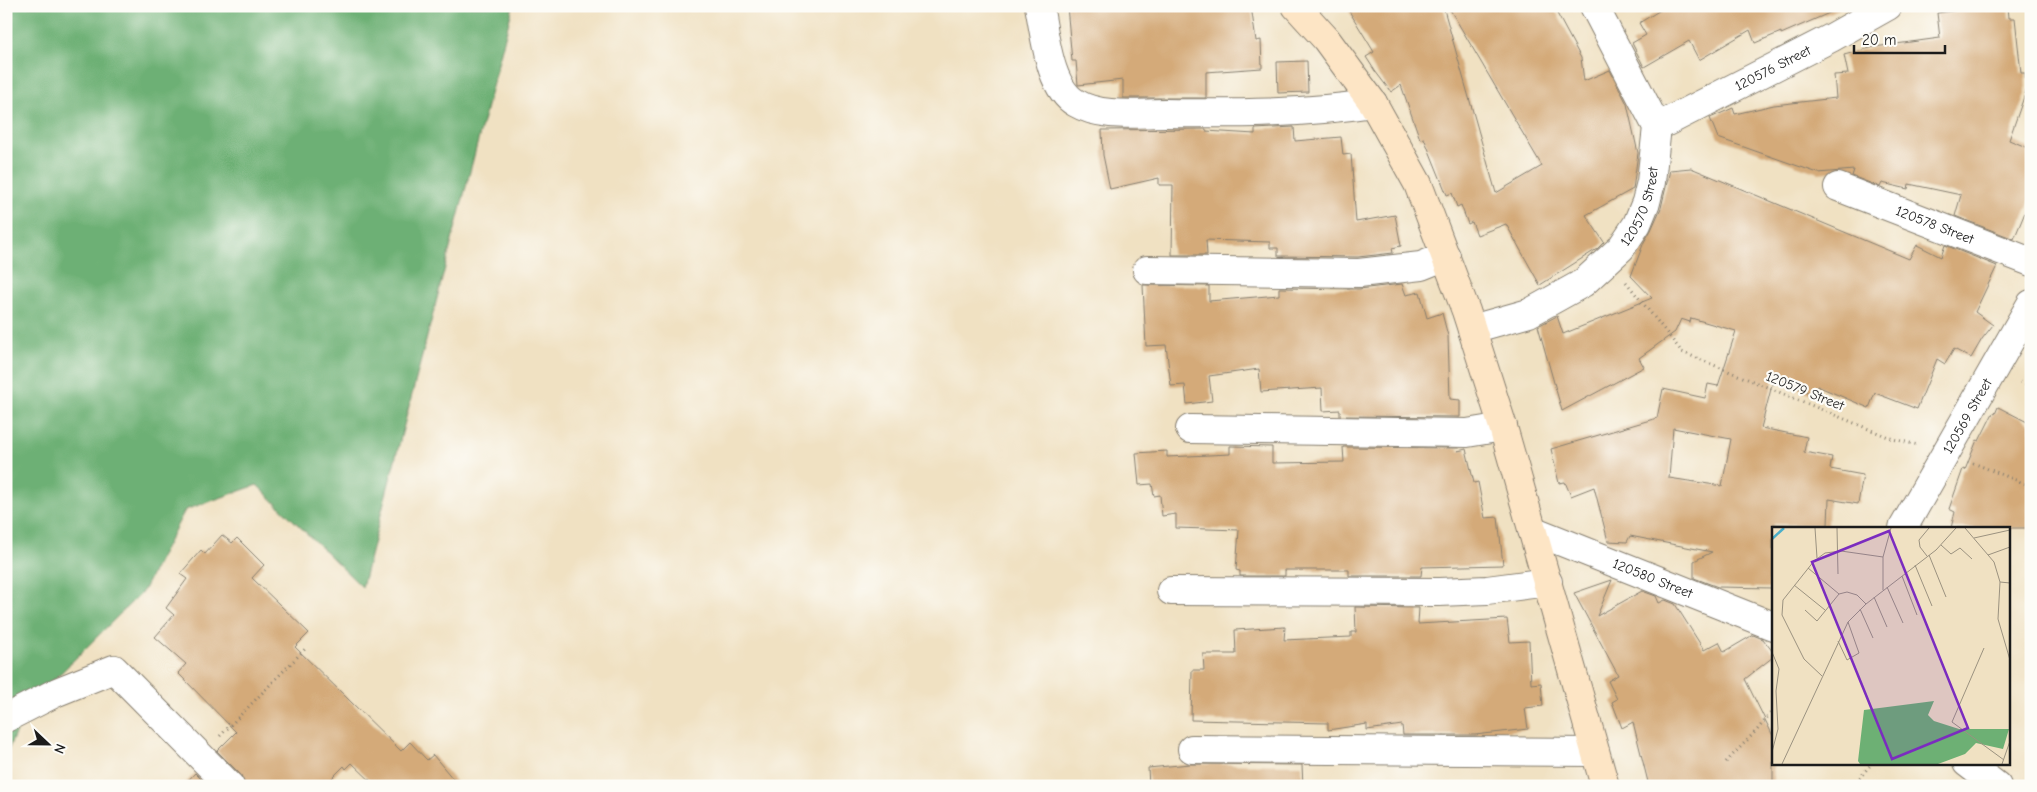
<svg xmlns="http://www.w3.org/2000/svg" width="2037" height="792" viewBox="0 0 2037 792" font-family="'Comic Neue',sans-serif">
	<rect width="100%" height="100%" fill="#fdfcf7"/>
	<filter id="ink" filterUnits="userSpaceOnUse"><feTurbulence type="fractalNoise" baseFrequency=".02" numOctaves="2"/><feDisplacementMap in="SourceGraphic" scale="10" xChannelSelector="R" yChannelSelector="G"/><feConvolveMatrix kernelMatrix="1 2 1 2 8 2 1 2 1" color-interpolation-filters="sRGB"/></filter>
	<filter id="wash" filterUnits="userSpaceOnUse"><feTurbulence type="fractalNoise" baseFrequency=".0096" numOctaves="4" result="noise"/><feDisplacementMap in="SourceGraphic" scale="20" xChannelSelector="R" yChannelSelector="G"/><feGaussianBlur stdDeviation="1.12" result="paint"/><feColorMatrix in="noise" values="0 0 0 0 0 0 0 0 0 0 0 0 0 0 0 0 0 1.4 0 .05"/><feComposite in="paint" operator="in"/></filter>
	<g filter="url(#wash)">
		<rect width="100%" height="100%" fill="#f0e1c2"/>
		<path fill="#6db074" stroke="#446648" d="M6 6H513L362 587 257 485 185 510 143 591 26 708 6 755Z"/>
		<g id="blocks">
			<path fill="#d4aa79" fill-rule="evenodd" d="M1067 6H1251L1256 41 1261 40 1262 68 1206 72V98H1123V80L1078 85 1076 61H1072Z
				M1346 6H1443L1496 193 1542 166 1448 6H1553L1581 58 1584 81 1610 70 1627 104 1638 153 1633 189 1586 215 1604 242 1597 249 1540 285 1506 224 1477 235 1472 222 1468 224 1461 205 1457 207 1452 193 1447 195 1424 138 1420 139 1401 85 1391 92 1375 71 1366 57 1374 52Z
				M1667 6H1843V7L1781 34V32L1755 43 1750 30 1699 60 1689 41 1644 67 1632 43 1646 35 1639 23Z
				M1974 6H2008L2009 18H2015L2021 73H2025L2026 91 2009 140 2031 149V198L2014 239 1955 216 1961 195 1909 184 1908 189 1882 183 1880 187 1852 176 1854 170 1818 173 1718 138 1710 118 1733 108 1735 114 1774 105 1836 98 1834 75 1848 74 1844 55 1874 47 1940 38 1937 13 1975 8Z
				M1307 61 1308 92 1278 93 1277 62Z
				M1294 127 1295 141 1341 137 1343 155 1351 154 1356 222 1395 215 1401 246 1392 248 1393 253 1358 257 1278 256V248H1270V242L1206 240 1207 255H1172L1173 185H1159V178L1110 189 1103 155 1102 130 1206 129V131L1255 134V129Z
				M1691 168 1909 259 1917 245 1941 257 1945 245 1997 266 1975 312 1993 325 1982 339 1971 358 1954 349 1945 364 1937 359 1917 409 1875 393 1869 408 1817 386 1814 395 1774 377 1761 428 1807 437 1804 452 1832 457 1830 469 1863 475 1858 504 1829 499 1828 525 1773 524V588L1718 587 1694 578V561L1712 552 1630 536 1627 542 1608 541 1594 487 1571 496 1565 482 1559 483 1551 449 1657 418 1663 389 1705 398 1708 384 1718 386 1736 331 1691 318 1690 322 1681 319 1675 332 1639 358 1644 367 1562 411 1538 326 1557 316 1563 334 1652 298 1631 276 1644 242 1651 230 1661 208 1670 170ZM1673 428 1731 439 1722 486 1669 478Z
				M1402 284 1406 295 1420 292 1427 318 1442 313 1448 336 1450 399 1460 400V417L1340 416V410L1323 411 1322 388 1261 392 1259 369 1209 376 1212 401 1187 404 1185 385 1171 386 1166 345 1146 346 1143 285 1209 286V301L1279 295V288L1359 289Z
				M1998 407 2031 424V528H1951L1955 512 1949 509 1963 469 1965 470 1977 440 1979 441 1993 413 1995 414Z
				M1230 446 1272 447V463L1344 462 1343 447 1459 448 1458 451 1466 449 1474 483 1478 482 1485 518 1498 517 1503 565 1422 567 1421 576H1349V570H1285V576H1240V571L1236 570 1239 530 1176 528V514L1162 516 1160 495 1154 496 1152 484 1139 485 1136 453 1167 451V457L1230 454Z
				M222 535 232 543 237 538 264 565 252 578 309 633 295 647 401 751 410 742 427 760 433 755 459 786H376L352 763 346 769 344 766 324 786H245L241 775 217 751 236 732 178 673 186 664 155 637 174 615 166 608 187 579 180 574 201 550 205 554Z
				M1612 580 1597 616 1642 591 1656 596 1659 603 1665 600 1675 604 1704 650 1719 642 1724 652 1753 635 1763 639 1773 652V657L1745 679 1773 736V786H1649L1633 722 1622 728 1612 702 1617 699 1608 681 1618 675 1574 593Z
				M1355 607 1419 608 1418 624 1507 619 1510 642 1529 641 1531 684 1541 683 1543 706 1525 708 1528 729 1475 735H1403L1402 725 1367 730V724L1328 730V723L1191 720 1192 670H1204L1203 654H1236L1235 630 1285 627 1284 640 1351 637V632H1356Z
				M1190 764 1302 765 1303 786H1149L1148 768Z
				M195 773 208 786H183Z"/>
		</g>
	</g>
	<g filter="url(#ink)">
		<use href="#blocks" fill-opacity="0" stroke="#867e6f" stroke-width="1"/>
		<g fill="none" stroke-linecap="round" stroke-linejoin="round">
			<g stroke="#867e6f" stroke-width="30">
				<g id="street">
					<path d="M1039 6C1045 34 1049 88 1076 103 1101 118 1137 113 1165 113 1234 114 1304 114 1373 103"/>
					<path id="s1" d="M1657 127 1831 38 1888 6"/>
					<path id="s2" d="M1838 187 2031 262"/>
					<path d="M1147 270 1359 273 1421 266 1446 256"/>
					<path id="s3" d="M1472 329 1529 313 1583 283 1621 248 1637 224 1646 202 1651 182 1657 127 1594 6"/>
					<path d="M1190 429 1467 433 1503 427"/>
					<path id="s4" d="M1903 528 2031 304"/>
					<path id="s5" d="M1532 530 1773 626"/>
					<path d="M1171 591 1439 592 1487 590 1548 582"/>
					<path d="M6 718 57 692 114 669 230 786"/>
					<path d="M1192 749 1595 752"/>
					<path d="M1967 763 1997 786"/>
				</g>
			</g>
			<g stroke="#867e6f" stroke-width="30">
				<path id="secondary" d="M1296 6 1326 39 1373 103 1418 184 1466 311 1503 427 1605 786"/>
			</g>
			<path stroke="#867e6f" stroke-width="3" stroke-dasharray="1 4" stroke-linecap="butt" d="M1626 282 1682 352 1893 439 1918 445
				M2020 382 2031 387
				M1973 463 2031 486
				M220 736 306 648
				M1726 762 1758 729 1773 710
				M1853 786 1872 763"/>
			<use href="#street" stroke="#fff" stroke-width="28"/>
			<use href="#secondary" stroke="#fde5c5" stroke-width="28"/>
		</g>
	</g>
	<g text-anchor="middle" dominant-baseline="central" stroke-width="4.5" stroke-linejoin="round" paint-order="stroke">
		<g font-size="14" fill="#1c1c1c" stroke="#fdfcf7">
			<text stroke="none"><textPath href="#s1" startOffset="130">120576 Street</textPath></text>
			<text stroke="none"><textPath href="#s3" startOffset="219">120570 Street</textPath></text>
			<text stroke="none"><textPath href="#s2" startOffset="104">120578 Street</textPath></text>
			<text transform="translate(1805 391) rotate(22)">120579 Street</text>
			<text stroke="none"><textPath href="#s4" startOffset="129">120569 Street</textPath></text>
			<text stroke="none"><textPath href="#s5" startOffset="130">120580 Street</textPath></text>
		</g>
	</g>
	<g transform="translate(1772 527)">
		<rect width="238" height="238" fill="#f0e1c2"/>
		<path d="M162 174 156 188 162 194 187 202H237L231 222 204 216 193 227 166 237H88L86 234 92 183Z" fill="#6db074"/>
		<path fill="none" stroke="#4bafca" stroke-width="2.5" d="M0 12 12 1"/>
		<path fill="none" stroke="#9b9280" stroke-width="1" d="M43 1 45 31M65 1 66 47M193 1 222 35 228 55M202 11 238 3M169 18 179 27 188 21 200 32M157 28 174 70M216 28 238 20M155 29 148 20 147 13 157 1M143 38 160 79M36 41 67 67M130 49 145 88M238 56 228 55 226 92 238 133M22 58 53 83M115 60 131 96M111 63V30L119 1M102 70 115 100M88 82 101 111M33 83 45 94 67 67 75 65 85 68 94 77M66 114 75 133 87 126 76 95M212 121 180 195 232 233M0 125 7 142 4 164 6 202 0 225M50 149 32 132 10 88 11 73 42 34 53 26 69 24 111 30M10 237 76 95 94 77 164 23 184 1M230 237 238 214"/>
		<path fill="#7b2cbf" fill-opacity="0.15" stroke="#7b2cbf" stroke-width="2.5" d="M117 4 196 201 120 232 40 35Z"/>
		<rect width="238" height="238" fill="none" stroke="#1c1c1c" stroke-width="2.5"/>
	</g>
	<rect width="2037" height="792" fill="none" stroke="#fdfcf7" stroke-width="25"/>
	<g transform="translate(48 744) rotate(112)" stroke="#fdfcf7" stroke-width="4" paint-order="stroke">
	<path d="M0-4L9 19L0 12L-9 19Z" fill="#1c1c1c"/>
	<text y="-8" font-size="14" font-weight="bold" text-anchor="middle" fill="#1c1c1c">N</text>
	</g>
	<path d="M1854 45v8h91v-8" fill="none" stroke="#1c1c1c" stroke-width="2.5"/>
	<text x="1862" y="45" font-size="15" fill="#1c1c1c" stroke="#fdfcf7" stroke-width="4" paint-order="stroke">20 m</text>
</svg>
